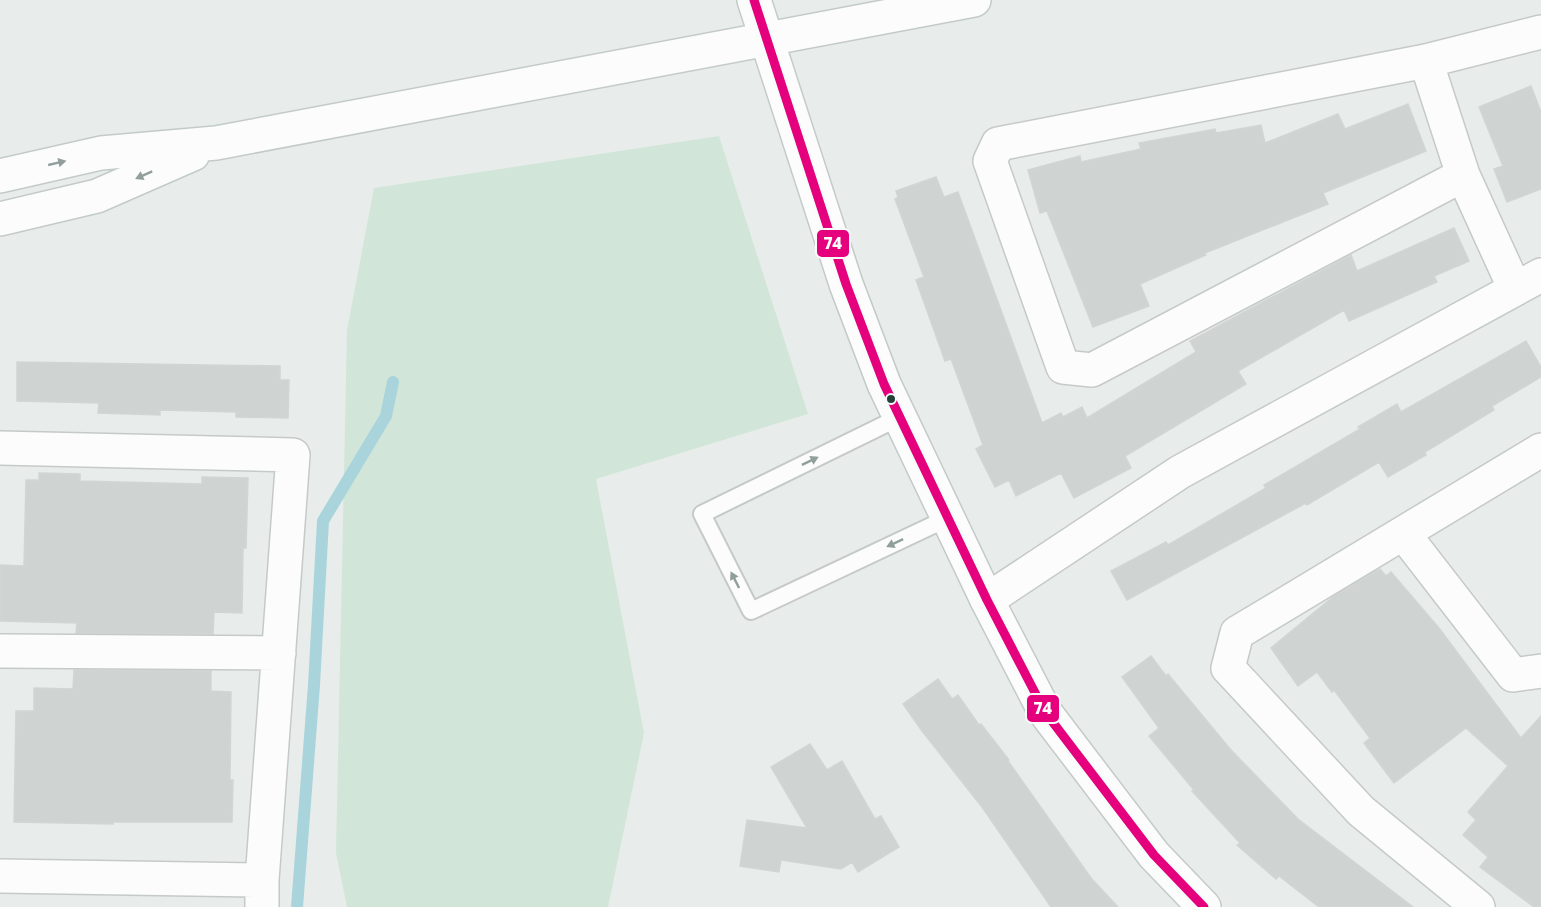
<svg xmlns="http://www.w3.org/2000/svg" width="1541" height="907" viewBox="0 0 1541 907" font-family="'Golos Text',sans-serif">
	<rect width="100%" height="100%" fill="#e8edeb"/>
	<path fill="#d1e6d8" d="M719 136 808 414 596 479 644 733 608 907H347L336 853 347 330 374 188Z"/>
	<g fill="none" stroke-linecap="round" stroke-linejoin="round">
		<path stroke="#a9d4db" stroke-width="12" d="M297 907 314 685 323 521 386 416 393 382"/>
	</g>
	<path fill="#cfd4d2" stroke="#d1d6d4" stroke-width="1.5" d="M1531 86 1541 112V189L1507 202 1494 169 1503 166 1479 107Z
		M1408 104 1426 151 1323 193 1328 204 1205 253 1206 255 1140 284 1149 306 1093 327 1047 211 1040 213 1028 170 1080 156 1081 162 1141 149 1139 143 1215 129 1216 133 1261 125 1265 143 1338 114 1345 129Z
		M936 177 944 197 958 192 1042 423 1061 413 1063 417 1082 407 1087 418 1196 352 1190 341 1351 255 1357 271 1454 228 1469 261 1434 276 1437 282 1349 321 1344 310 1238 371 1246 384 1125 456 1131 468 1074 498 1061 473 1016 496 1009 480 995 487 976 449 983 445 951 359 945 361 916 280 924 277 895 199 898 197 896 191Z
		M1526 341 1541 367V377L1492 406 1494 410 1425 452 1426 455 1388 477 1379 462 1307 505 1306 503 1127 600 1111 571 1166 542 1168 545 1266 488 1264 485 1360 429 1358 427 1397 404 1401 412Z
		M17 362 280 366V380H289L288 418 236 417V412L160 410V415L98 413 99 403 17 401Z
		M39 473 80 474V481L202 484V477L248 478 246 548H243L242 613 214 612 213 634 76 633 77 623 0 621V565L24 566 26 480H39Z
		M1380 569 1386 576 1391 572 1439 628 1521 738 1541 716V907H1534L1480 867 1488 857 1463 835 1476 820 1468 812 1508 766 1466 728 1394 783 1364 743 1370 738 1334 690 1332 692 1317 672 1298 686 1271 648 1334 596Z
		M1151 656 1166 676 1168 674 1231 750 1298 819 1413 907H1319L1279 876 1276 879 1237 845 1240 843 1192 791 1194 790 1149 736 1159 728 1122 677Z
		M74 670 211 671V691L231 692 230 780H233L232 822H113V824L14 822 16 711H34V688L73 689Z
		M938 679 952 699 958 695 979 725 981 724 1009 760 1008 761 1091 878 1118 907H1051L982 807 922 731 903 704Z
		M810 744 827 770 842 761 875 819 881 816 899 847 858 872 852 862 841 869 781 860 779 872 740 866 747 820 807 828 771 767Z"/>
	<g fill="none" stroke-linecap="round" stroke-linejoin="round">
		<g stroke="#c5cac8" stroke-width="20">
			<path id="lane" d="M900 417 702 514 751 611 948 518"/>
		</g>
		<g stroke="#c5cac8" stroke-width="36">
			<path id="street" d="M1426 61 1463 175 1092 370 1063 367 990 161 998 144 1426 61 1541 32
				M1463 175 1515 289
				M0 448 293 455 262 880V907
				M1403 533 1513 675 1541 671
				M987 600 1180 472 1541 275
				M0 651 279 653
				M0 876 262 880
				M1478 907 1361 811 1228 668 1237 633 1541 450"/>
		</g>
		<g stroke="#c3cbc8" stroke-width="36">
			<path id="secondary" d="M754 0 846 284 884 384 987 600 1045 712 1154 855 1204 907
				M0 176 101 153 216 143 974 0
				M0 219 97 196 193 154"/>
		</g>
		<use href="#lane" stroke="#fcfcfc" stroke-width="16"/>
		<use href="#street" stroke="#fcfcfc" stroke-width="33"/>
		<use href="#secondary" stroke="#fcfcfc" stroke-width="33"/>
		<g stroke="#f7fbf9" stroke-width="14">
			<path id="bus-1" d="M754 0 846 284 884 384 987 600 1045 712 1154 855 1204 907"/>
		</g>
		<use href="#bus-1" stroke="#e5007d" stroke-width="9"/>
	</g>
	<defs><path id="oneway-solid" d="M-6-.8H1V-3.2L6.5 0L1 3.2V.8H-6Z" transform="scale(1.5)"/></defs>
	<g fill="#909f9b">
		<use href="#oneway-solid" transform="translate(57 163) rotate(-13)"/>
		<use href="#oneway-solid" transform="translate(144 175) rotate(156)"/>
		<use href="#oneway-solid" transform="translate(810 461) rotate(-26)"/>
		<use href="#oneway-solid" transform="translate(895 543) rotate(155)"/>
		<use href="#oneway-solid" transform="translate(735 580) rotate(-117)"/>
	</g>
	<circle fill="#24423a" stroke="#f7fbf9" stroke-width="2" cx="891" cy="399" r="5"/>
	<g stroke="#f7fbf9" stroke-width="2">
		<rect x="816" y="229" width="34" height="29" rx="6" fill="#e5007d"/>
		<rect x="1026" y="694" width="34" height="29" rx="6" fill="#e5007d"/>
	</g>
	<g font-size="16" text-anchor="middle" font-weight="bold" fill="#fff">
		<text x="833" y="249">74</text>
		<text x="1043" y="714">74</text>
	</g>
</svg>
